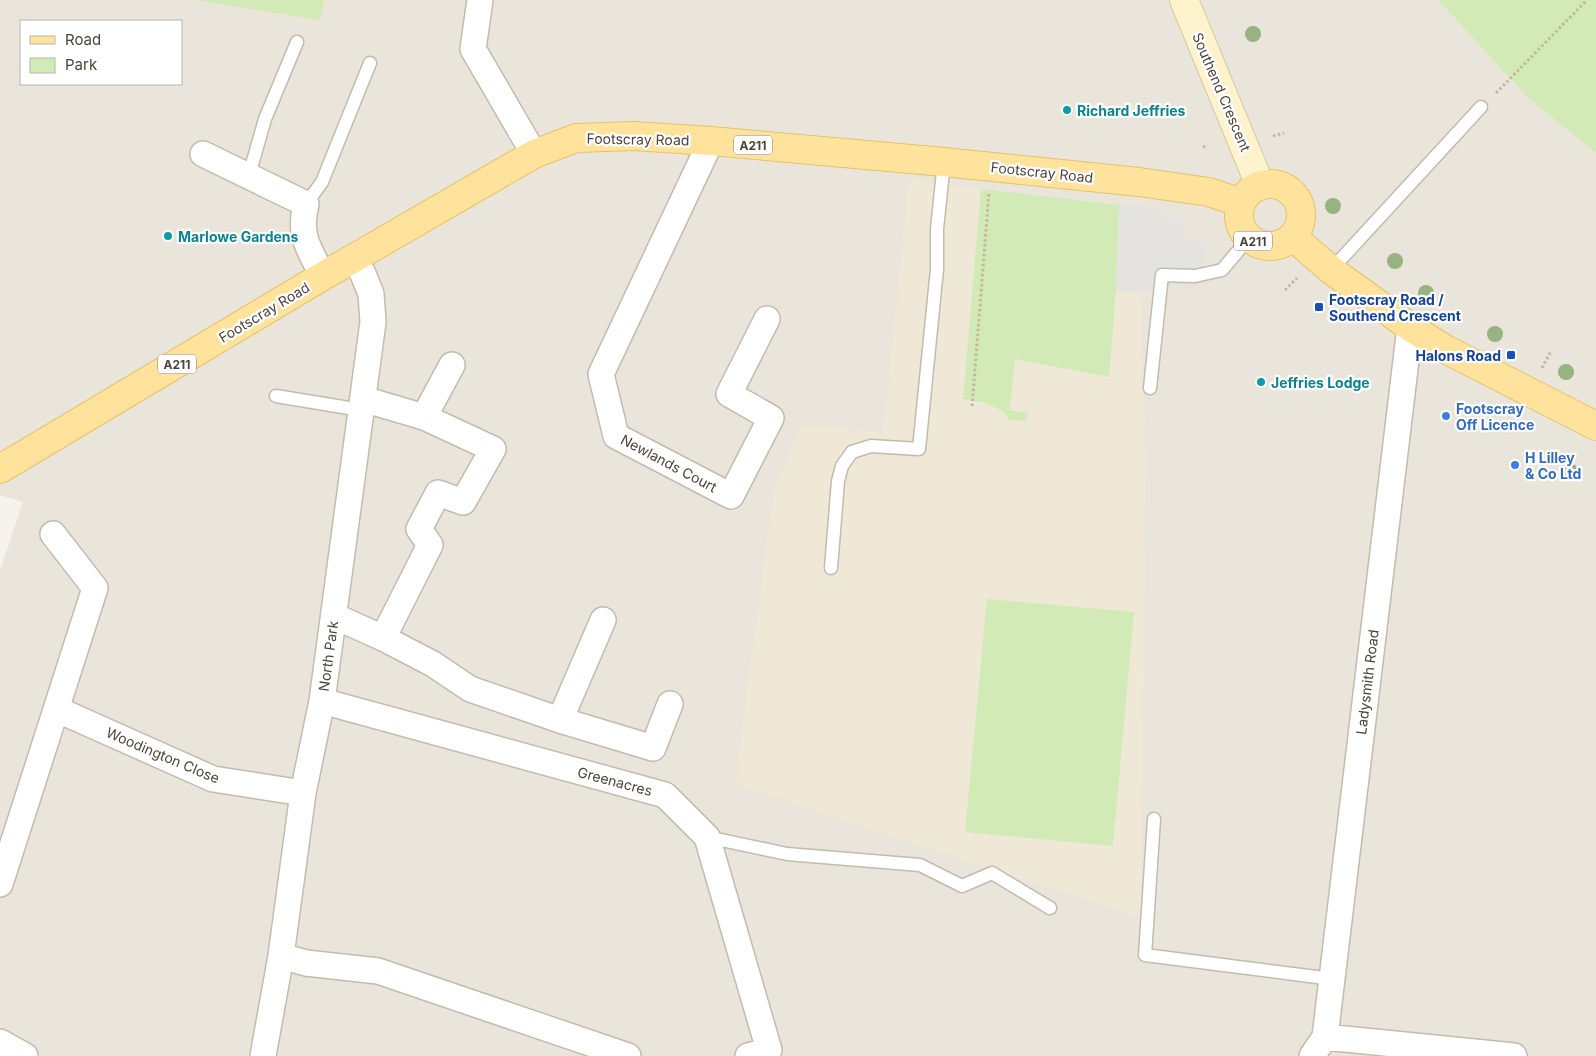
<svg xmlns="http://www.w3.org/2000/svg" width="1596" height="1056" viewBox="0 0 1596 1056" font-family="Inter,sans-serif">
	<rect width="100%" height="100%" fill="#f6f3ec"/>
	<path fill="#eae5da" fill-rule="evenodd" d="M0 0H1438L1528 98 1596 153V1056H0V570L23 502 0 495ZM21 21H181V84H21Z"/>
	<path fill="#efe8d6" d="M909 181 1119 205 1116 291 1140 292 1146 457 1141 918 735 784 774 490 801 426 883 433Z"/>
	<path fill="#d2eab5" d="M196 0H324L320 20Z
		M1438 0H1596V153L1528 98Z
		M981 189 1119 205 1116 291 1109 377 1015 359 1010 410 1028 413 1026 421 1009 420 1004 412 986 403 963 399Z
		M987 599 1134 612 1113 846 965 832Z"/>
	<path fill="#e5e3e0" d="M1119 205 1141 206 1164 212 1165 220 1185 221V242L1205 243 1203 282 1194 287 1173 285 1140 292 1116 291Z"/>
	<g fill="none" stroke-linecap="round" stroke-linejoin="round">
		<g stroke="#c2bbae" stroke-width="15">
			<path id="lane" d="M249 175 265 119 297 42
				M306 204 322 182 370 63
				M1331 270 1481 107
				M1150 388 1162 275 1195 276 1222 270 1249 238
				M276 396 361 410
				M831 568 838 481 842 466 852 452 871 446 919 449 937 269V229L944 162
				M1154 819 1145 955 1332 979
				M707 837 787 854 920 865 962 886 992 873 1050 908"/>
		</g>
		<g stroke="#c2bbae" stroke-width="28">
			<path id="street" d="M480 0 473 49 534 154
				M711 141 601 374 616 436 731 496 771 418 729 394 767 319
				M203 154 306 204C298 236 309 249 323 276
				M363 399 424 417 493 449 463 502 438 493 419 529 430 545 383 638
				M424 417 452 365
				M334 616 383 638 433 664 470 689 560 720 653 748 670 704
				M322 701 665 795 707 837 769 1050 748 1056
				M56 709 213 779 303 793
				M560 720 603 620
				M0 884 95 588 53 534
				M281 956 306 963 378 971 628 1056
				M1325 1037 1514 1056
				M0 1042 25 1056
				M263 1056 281 956 303 793 322 701 373 322 371 294 363 274 354 258
				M1312 1056 1325 1037 1410 327"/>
		</g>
		<g stroke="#d6c79b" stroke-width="30">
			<path id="secondary" d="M1184 0 1260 185"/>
		</g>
		<g stroke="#e6c16a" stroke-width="30">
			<path id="primary" d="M1239 215a31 31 0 1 1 62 0a31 31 0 1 1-62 0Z
				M1293 237 1331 270 1410 327 1445 349 1596 426
				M0 469 323 276 534 154 576 138 634 136 711 141 944 162 1139 182 1209 192 1241 203"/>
		</g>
		<path stroke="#c4b79f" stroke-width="3" stroke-dasharray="2.5 2.5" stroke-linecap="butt" d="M1496 93 1587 0
			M1273 136 1284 133
			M1203 147 1208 146
			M1285 290 1297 278
			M1542 368 1551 351
			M972 406 989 193"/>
		<use href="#lane" stroke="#fff" stroke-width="12"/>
		<use href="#street" stroke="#fff" stroke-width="25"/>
		<use href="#secondary" stroke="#fff3cd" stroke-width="28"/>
		<use href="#primary" stroke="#ffe39c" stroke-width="28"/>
	</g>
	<g fill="#97b381">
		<circle cx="1253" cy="34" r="8"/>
		<circle cx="1333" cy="206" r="8"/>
		<circle cx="1395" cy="261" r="8"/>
		<circle cx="1426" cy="293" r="8"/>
		<circle cx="1495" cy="334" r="8"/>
		<circle cx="1566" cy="372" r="8"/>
		<circle cx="1571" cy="472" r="8"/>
	</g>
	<g fill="#0f9aa8" stroke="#fff" stroke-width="2">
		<circle cx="1067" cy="110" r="5"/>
		<circle cx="168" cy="236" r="5"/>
		<circle cx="1261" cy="382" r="5"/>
	</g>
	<g fill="#1a4fb4" stroke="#fff" stroke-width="2">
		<rect x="1314" y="302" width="10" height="10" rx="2.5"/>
		<rect x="1506" y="350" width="10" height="10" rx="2.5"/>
	</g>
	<g fill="#3f7fe0" stroke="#fff" stroke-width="2">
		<circle cx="1446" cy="416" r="5"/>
		<circle cx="1515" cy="465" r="5"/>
	</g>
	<g text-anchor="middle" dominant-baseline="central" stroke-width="4.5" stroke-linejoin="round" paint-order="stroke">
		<g fill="#fff" stroke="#817c74" stroke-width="1">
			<rect x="734" y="135.5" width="38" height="19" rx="4"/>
			<rect x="1234" y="231.5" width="38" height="19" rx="4"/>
			<rect x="158" y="354.5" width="38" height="19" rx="4"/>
		</g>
		<g font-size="12" font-weight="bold" fill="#4b4439">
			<text x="753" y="145">A211</text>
			<text x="1253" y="241">A211</text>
			<text x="177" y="364">A211</text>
		</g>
		<g font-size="14" fill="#4b4439" stroke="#fff">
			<text transform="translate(1222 92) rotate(67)">Southend Crescent</text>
			<text transform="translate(638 139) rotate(1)">Footscray Road</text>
			<text transform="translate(1042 172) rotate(6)">Footscray Road</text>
			<text transform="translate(264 312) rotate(-31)">Footscray Road</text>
			<text transform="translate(669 463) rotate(28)">Newlands Court</text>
			<text transform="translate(328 656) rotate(-82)">North Park</text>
			<text transform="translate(1367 682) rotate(-83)">Ladysmith Road</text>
			<text transform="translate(163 755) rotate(23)">Woodington Close</text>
			<text transform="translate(615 781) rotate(15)">Greenacres</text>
		</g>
		<g font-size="14" font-weight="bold" fill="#0d838f" stroke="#fff" text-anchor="start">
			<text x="1077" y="110">Richard Jeffries</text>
			<text x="178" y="236">Marlowe Gardens</text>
			<text x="1271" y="382">Jeffries Lodge</text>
		</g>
		<g font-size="14" font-weight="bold" fill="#164399" stroke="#fff" text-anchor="start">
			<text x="1329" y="299">Footscray Road /<tspan x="1329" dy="16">Southend Crescent</tspan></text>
			<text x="1501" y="355" text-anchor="end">Halons Road</text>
		</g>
		<g font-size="14" font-weight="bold" fill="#366cbe" stroke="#fff" text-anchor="start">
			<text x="1456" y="408">Footscray<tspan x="1456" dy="16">Off Licence</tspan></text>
			<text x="1525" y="457">H Lilley<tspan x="1525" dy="16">&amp; Co Ltd</tspan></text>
		</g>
	</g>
	<rect x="20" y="20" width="162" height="65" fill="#ffffff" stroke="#b7b4b0"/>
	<rect x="30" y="36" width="25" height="8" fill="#ffe39c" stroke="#b7b4b0"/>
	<text x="65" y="45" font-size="15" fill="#4b4439">Road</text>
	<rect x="30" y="58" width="25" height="15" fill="#d2eab5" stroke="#b7b4b0"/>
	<text x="65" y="70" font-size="15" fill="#4b4439">Park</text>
</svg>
